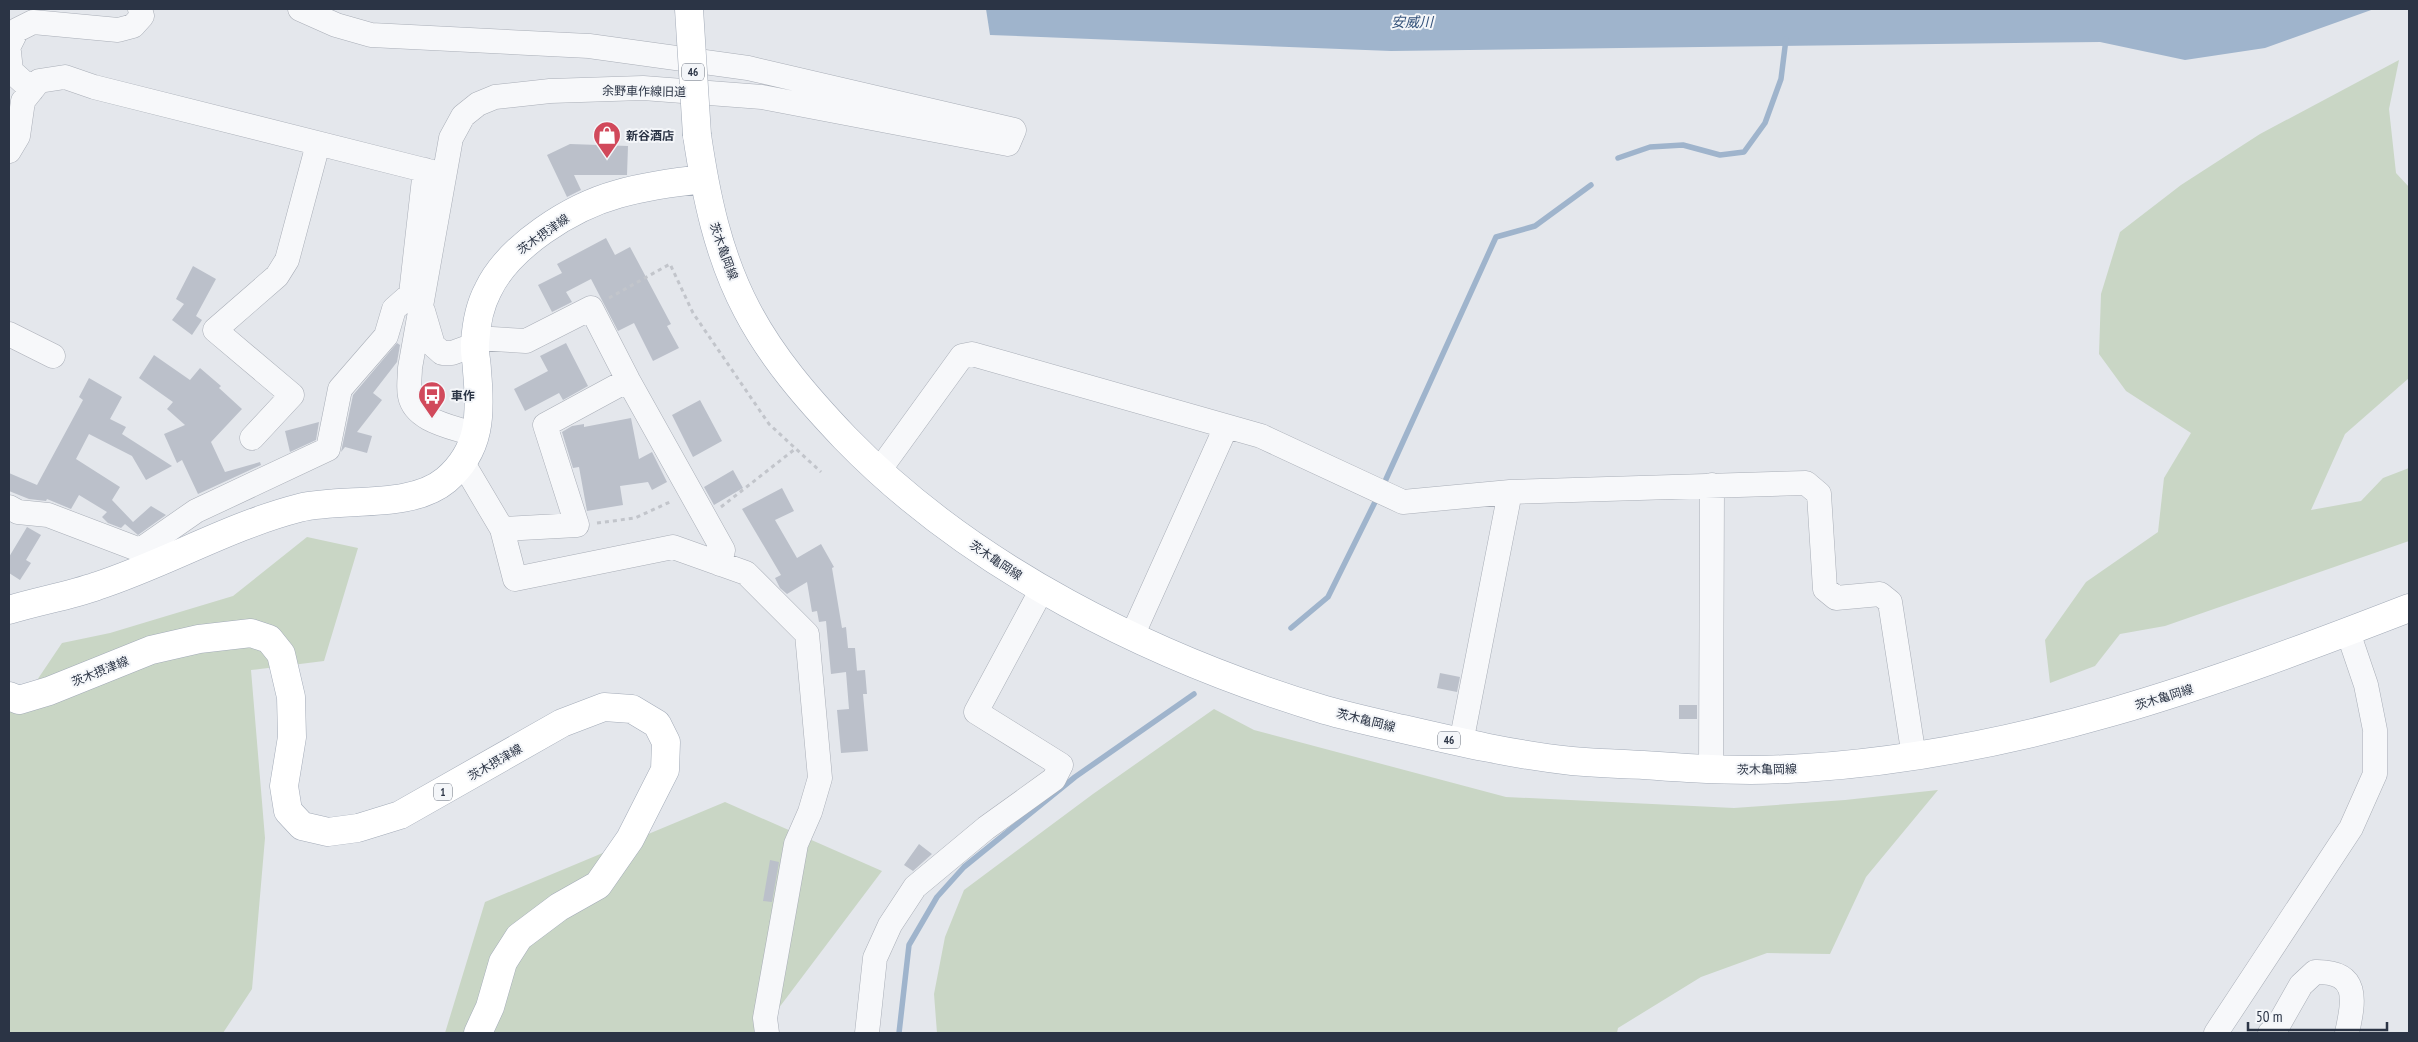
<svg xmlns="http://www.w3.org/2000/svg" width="2418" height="1042" viewBox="0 0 2418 1042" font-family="'PT Sans Narrow','Noto Sans JP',sans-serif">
	<rect width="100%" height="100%" fill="#e4e7ec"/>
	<path fill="#c9d6c5" d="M2399 60 2389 109 2396 173 2409 187V378L2345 434 2311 510 2361 501 2383 478 2409 468V541L2165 626 2120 634 2095 666 2050 683 2045 640 2086 582 2158 532 2164 478 2191 433 2126 391 2099 354 2101 294 2120 232 2181 185 2260 134Z
		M307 537 358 548 324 661 251 670 265 838 252 989 223 1033H9V701H23L62 643 110 633 233 596Z
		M1214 709 1254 730 1506 797 1734 808 1845 800 1938 790 1866 877 1830 954 1767 953 1701 977 1618 1028 1617 1033H937L934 994 945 937 964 890 1093 794Z
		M725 802 882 871 760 1033H445L485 902Z"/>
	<path fill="#9fb4cc" d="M986 9H2374L2265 48 2185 60 2100 42 1391 51 990 35Z"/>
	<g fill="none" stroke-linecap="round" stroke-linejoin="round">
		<path stroke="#9fb4cc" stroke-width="5.5" d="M1618 158 1650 147 1683 145 1720 155 1744 152 1765 123 1781 79 1786 39
			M1382 488 1496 237 1535 226 1591 185
			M1291 628 1328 597 1378 496
			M899 1033 909 945 937 897 964 867 1075 777 1194 694"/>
	</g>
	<path fill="#bbc0ca" d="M570 144 628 146 627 175H574L581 190 567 197 547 155Z
		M606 238 615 255 630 247 671 324 667 326 679 348 653 361 634 323 618 331 591 279 566 292 572 302 552 312 538 285 562 273 557 264Z
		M193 266 216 279 196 316 202 320 192 335 172 320 184 304 176 299Z
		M397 343 400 345 397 362 373 393 382 400 357 432 372 436 367 453 345 447 341 452 353 395Z
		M566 343 588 386 563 400 559 393 525 411 514 389 548 371 540 356Z
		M154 355 190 380 200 368 221 386 219 388 242 409 211 442 225 472 260 462 261 465 198 494 182 460 177 463 164 434 185 425 167 409 173 402 139 378Z
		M89 378 122 397 110 419 126 427 122 434 172 466 146 480 132 456 89 434 76 459 120 487 112 500 133 522 151 506 166 515 138 535 125 524 121 528 108 523 102 517 107 512 79 495 71 509 47 499 46 501 29 499 9 491V473L37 485 83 400 79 397Z
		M700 400 722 441 693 457 672 415Z
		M631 418 639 459 652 452 667 482 652 490 648 482 620 486 623 505 587 511 579 467 573 468 562 432 572 426 584 424V427Z
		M319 422 316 440 290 452 285 431Z
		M733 470 743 488 714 505 704 487Z
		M782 488 794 511 775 520 797 558 821 544 834 567 832 568 842 628 846 627 848 648H855L857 671H853L865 670 867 694H863L868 751 841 753 837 710 849 709 846 672 831 674 826 621 819 622 817 611 812 612 807 582 787 594 780 588 775 578 781 575 742 509Z
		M27 527 41 535 26 560 31 563 20 580 9 573V557Z
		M1440 673 1460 677 1457 692 1437 688Z
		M1679 705H1697V719H1679Z
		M919 844 932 854 913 871 904 865Z
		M770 860 779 862 772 902 763 901Z"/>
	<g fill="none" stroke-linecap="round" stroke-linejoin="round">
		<g stroke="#a9aeb7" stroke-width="25">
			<path id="minor" d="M300 9 336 25 371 35 589 46 748 68 1014 130 1008 144 762 97 643 88 550 91 495 97 478 104 463 116 451 138 410 368C410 377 408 387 410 396 415 422 455 427 475 435
				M9 46 17 30 33 22 118 30 133 26 142 16 140 9
				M9 52 11 71 32 90
				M9 151 18 136 23 101 39 81 65 77 94 87 440 174
				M423 311 433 345 442 353H452L474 345
				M9 334 53 356
				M475 338 526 341 591 308 628 380 723 550 720 564
				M252 438 292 395 215 330 277 276 287 260 318 144
				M463 463 502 529 515 579 673 547 746 573 807 634 820 778 810 812 796 844 765 1018 767 1033
				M878 472 962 356 972 354 1261 436 1403 502 1510 492 1806 483 1819 494 1825 589 1836 598 1880 594 1890 602 1914 757
				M9 507 18 512 48 515 140 550 196 511 328 449 340 389 386 336 394 309 411 294 425 170
				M502 529 577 525 545 425 628 380
				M1132 636 1226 427
				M1461 743 1510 492
				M1711 770 1712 485
				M867 1033 875 958 890 925 915 887 986 828 1054 779 1061 765 976 712 1041 591
				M2216 1033 2351 828 2375 774V730L2366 685 2348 632
				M2270 1033 2276 1029 2301 985 2315 972C2360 971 2354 1000 2347 1033"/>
		</g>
		<g stroke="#a3abb8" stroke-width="29">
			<path id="major" d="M697 135C706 196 718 255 747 310 772 358 808 399 845 438 971 568 1152 658 1325 710 1350 717 1377 723 1403 729 1459 742 1515 755 1572 761 1596 763 1620 764 1643 765 1697 769 1751 772 1805 768 2021 754 2210 685 2409 608
				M9 610C38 601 69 596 97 586 165 564 229 526 299 508 343 497 410 510 446 480 481 450 481 414 477 371 477 362 474 352 475 343 476 326 480 305 488 290 509 246 571 207 618 194 646 186 675 182 704 179
				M9 696 19 700 49 691 151 650 199 639 251 633 269 639 281 654 291 697 292 737 284 786 288 811 302 826 328 832 358 828 400 815 562 723 604 707 632 709 657 724 666 742 665 770 630 839 598 885 559 907 519 937 503 962 490 1007 478 1033"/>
		</g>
		<path stroke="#c2c5cb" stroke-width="3" stroke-dasharray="4 4" stroke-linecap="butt" d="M609 298 670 264 693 313 769 424 821 472
			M721 507 795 449
			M597 523 635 518 672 501"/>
		<use href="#minor" stroke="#f7f8fa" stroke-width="24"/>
		<use href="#major" stroke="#fff" stroke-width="28"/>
		<g stroke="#a3abb8" stroke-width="29" stroke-linecap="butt">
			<path id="major-bridge" d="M689 9 697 135"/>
		</g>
		<use href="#major-bridge" stroke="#fff" stroke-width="28"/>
	</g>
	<defs>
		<g id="shop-pin" transform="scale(1.4375)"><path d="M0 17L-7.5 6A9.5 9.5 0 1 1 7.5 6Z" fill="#d1495b" stroke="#f4f6f9"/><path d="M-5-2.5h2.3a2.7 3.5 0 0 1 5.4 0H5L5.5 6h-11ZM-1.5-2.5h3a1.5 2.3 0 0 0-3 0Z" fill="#fff"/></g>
		<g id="bus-pin" transform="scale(1.4375)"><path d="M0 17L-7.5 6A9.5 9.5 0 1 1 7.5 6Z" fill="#d1495b" stroke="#f4f6f9"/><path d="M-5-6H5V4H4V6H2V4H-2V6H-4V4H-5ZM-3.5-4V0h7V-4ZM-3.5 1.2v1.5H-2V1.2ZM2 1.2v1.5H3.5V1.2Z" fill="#fff"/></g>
	</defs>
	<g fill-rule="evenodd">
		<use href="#shop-pin" x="607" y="135"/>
		<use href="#bus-pin" x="432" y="395"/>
	</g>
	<g text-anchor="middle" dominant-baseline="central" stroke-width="4" stroke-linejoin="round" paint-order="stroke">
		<g fill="#f4f6f9" stroke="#676e7b" stroke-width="1">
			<rect x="682" y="63.5" width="22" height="17" rx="4"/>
			<rect x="1438" y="731.5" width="22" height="17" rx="4"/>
			<rect x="434" y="783.5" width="18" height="17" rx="4"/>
		</g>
		<g font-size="11" font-weight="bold" fill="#2b3445">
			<text x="693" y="72">46</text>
			<text x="1449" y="740">46</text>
			<text x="443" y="792">1</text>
		</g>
		<g font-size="12" fill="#2b3445" stroke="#f4f6f9">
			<text transform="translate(644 91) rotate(1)">余野車作線旧道</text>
			<text transform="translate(543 234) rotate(-35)">茨木摂津線</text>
			<text transform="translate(724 251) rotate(70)">茨木亀岡線</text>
			<text transform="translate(996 560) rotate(34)">茨木亀岡線</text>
			<text transform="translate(100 671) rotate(-22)">茨木摂津線</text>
			<text transform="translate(2164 697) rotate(-17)">茨木亀岡線</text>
			<text transform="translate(1366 720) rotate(14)">茨木亀岡線</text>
			<text transform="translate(495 762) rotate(-30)">茨木摂津線</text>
			<text transform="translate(1767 769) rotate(-1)">茨木亀岡線</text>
		</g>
		<g font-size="12" font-weight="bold" fill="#2b3445" stroke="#f4f6f9" text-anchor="start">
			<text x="626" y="135">新谷酒店</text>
			<text x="451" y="395">車作</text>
		</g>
		<g font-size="14" font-style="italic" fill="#34527a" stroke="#f4f6f9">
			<text x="1412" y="22">安威川</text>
		</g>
	</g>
	<rect width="2418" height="1042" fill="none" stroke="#2b3445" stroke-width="20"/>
	<path d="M2248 1022v8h139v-8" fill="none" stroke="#2b3445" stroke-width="2.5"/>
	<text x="2256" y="1022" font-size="15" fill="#2b3445" stroke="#f4f6f9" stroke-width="4" paint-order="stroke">50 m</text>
</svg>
